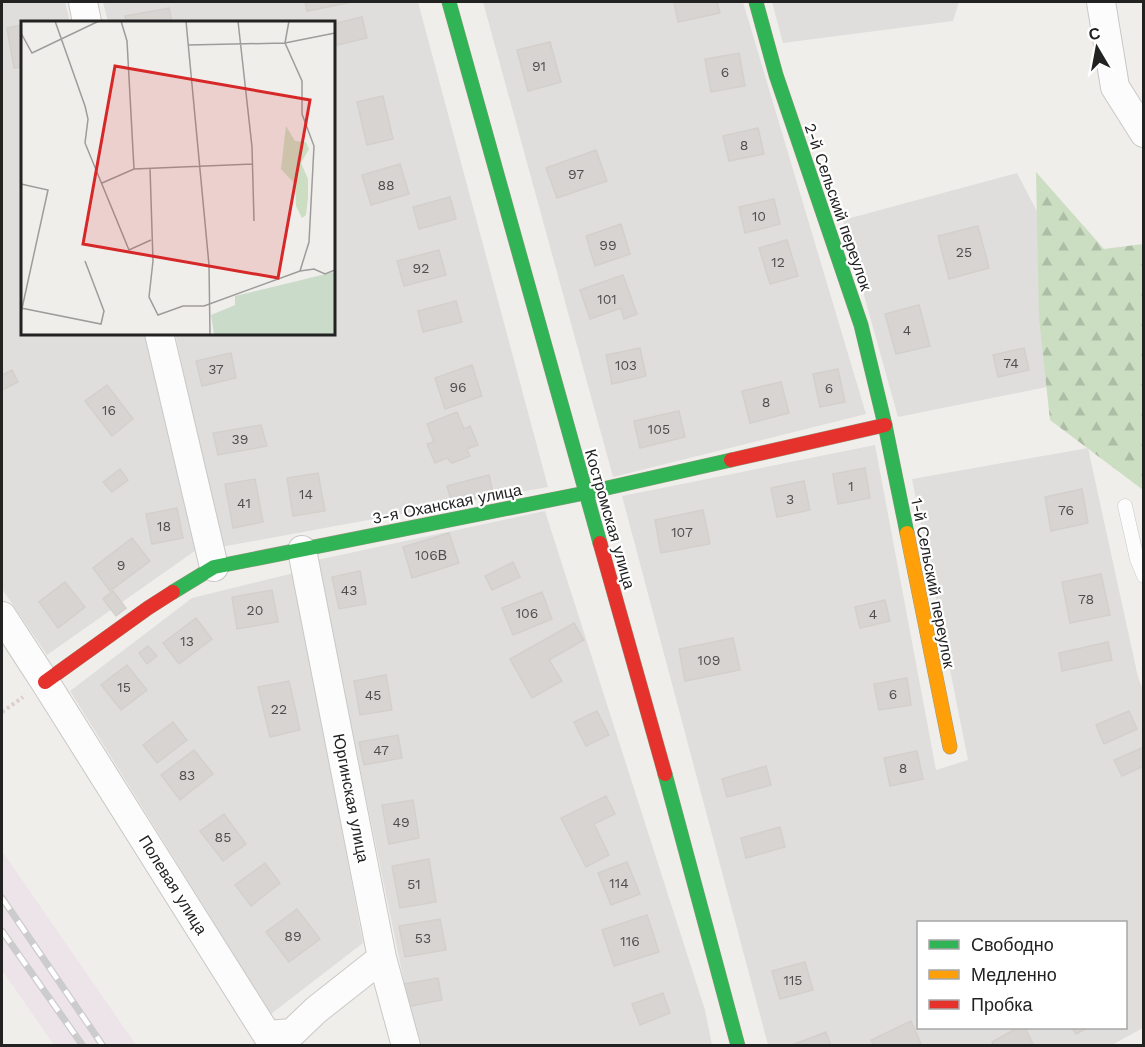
<svg xmlns="http://www.w3.org/2000/svg" width="1145" height="1047" viewBox="0 0 1145 1047" font-family="'Work Sans',sans-serif">
	<defs>
		<pattern id="forest-firs" width="22" height="20" patternUnits="userSpaceOnUse" patternTransform="scale(1.5)"><rect width="22" height="20" fill="#cbdec1"/><path d="M5 1l3.5 6h-7zM16 11l3.5 6h-7z" fill="#aebea6"/></pattern>
	</defs>
	<rect width="100%" height="100%" fill="#f0eeeb"/>
	<path fill="#dfdedc" fill-rule="evenodd" d="M2 2H65L70 22H22V333H146L199 548 47 655 2 589Z
		M103 2H418L548 487 221 547 175 333H333V22H108Z
		M483 2H743L866 414 613 477Z
		M772 2H959L953 21 783 43Z
		M1017 173 1080 294 1096 377 898 417 843 220Z
		M875 445 936 770 968 760 912 479 1088 448 1138 677 1143 690V1028L1110 1046 768 1045 622 496ZM918 922H1126V1028H918Z
		M545 511 705 1010 712 1045H417L317 560Z
		M294 573 363 943 271 1014 70 691 192 598Z"/>
	<path fill="#ede4e9" d="M2 851 136 1045H54L2 970Z"/>
	<path fill="url(#forest-firs)" d="M1036 172 1104 249 1143 244V490L1050 420 1039 318Z"/>
	<path fill="#d7d4d2" stroke="#d3d0cc" stroke-width="1.5" d="M305 2H352L307 11Z
		M674 2H717L720 13 678 22Z
		M169 8 172 22H126L125 16Z
		M362 17 367 38 333 46V24Z
		M22 25V67L14 68 7 28Z
		M550 42 561 82 528 91 517 50Z
		M739 53 745 86 711 92 705 59Z
		M383 96 393 139 367 145 357 102Z
		M758 128 764 154 729 161 723 136Z
		M596 150 607 181 557 198 546 168Z
		M400 164 409 194 371 205 362 175Z
		M450 197 456 219 419 229 413 207Z
		M774 199 780 224 745 233 739 207Z
		M621 224 630 254 595 266 586 236Z
		M978 226 989 268 949 279 938 236Z
		M787 240 798 276 770 284 759 248Z
		M439 250 446 275 404 286 397 261Z
		M623 275 637 314 624 319 621 308 590 319 580 290Z
		M456 301 462 322 423 332 418 311Z
		M919 305 930 346 896 354 885 314Z
		M640 348 646 376 612 384 606 355Z
		M1024 348 1029 370 998 377 993 355Z
		M231 353 236 378 202 386 196 361Z
		M472 365 482 396 445 409 435 378Z
		M838 369 845 402 820 407 813 374Z
		M12 370 18 382 2 390V375Z
		M781 382 789 413 750 423 742 391Z
		M107 385 133 419 112 436 85 401Z
		M679 411 685 437 640 448 634 421Z
		M457 412 464 429 470 426 478 445 467 449 470 456 452 463 447 458 435 463 427 444 434 442 427 424Z
		M261 425 267 446 218 455 213 433Z
		M865 468 870 498 838 504 833 474Z
		M120 469 128 480 112 492 103 482Z
		M318 473 325 511 293 516 287 478Z
		M489 475 493 493 452 504 447 486Z
		M255 479 263 522 233 528 225 484Z
		M804 481 810 510 777 517 771 488Z
		M1082 489 1088 523 1051 531 1045 497Z
		M177 508 183 538 152 544 146 514Z
		M703 510 710 544 661 553 655 520Z
		M449 533 459 563 412 578 403 547Z
		M132 538 150 561 110 591 93 568Z
		M513 562 520 577 492 590 485 576Z
		M360 571 366 604 339 609 332 577Z
		M1101 574 1110 615 1070 623 1062 582Z
		M65 582 85 607 58 628 39 602Z
		M272 590 278 622 237 629 232 597Z
		M113 591 126 608 116 616 103 599Z
		M542 592 552 619 513 635 502 608Z
		M885 600 890 621 860 628 855 607Z
		M196 618 212 639 179 664 163 643Z
		M574 623 584 640 549 660 562 681 532 698 510 659Z
		M733 638 740 670 685 681 679 649Z
		M1108 642 1112 660 1062 671 1059 653Z
		M148 646 157 656 147 664 139 653Z
		M127 665 147 690 121 710 101 685Z
		M386 675 392 710 360 715 354 681Z
		M907 678 911 705 879 710 874 684Z
		M289 681 300 730 270 737 258 687Z
		M597 711 609 735 586 746 574 722Z
		M1129 711 1137 729 1104 744 1096 725Z
		M173 722 187 740 157 763 143 745Z
		M398 735 402 758 364 765 359 742Z
		M1144 747V766L1122 776 1114 760Z
		M194 750 213 774 180 800 161 775Z
		M917 751 923 779 890 786 884 758Z
		M766 766 771 785 727 797 722 779Z
		M606 796 615 814 594 824 609 855 586 867 561 818Z
		M413 800 419 838 389 844 382 805Z
		M224 814 246 844 223 861 200 831Z
		M780 827 785 847 746 858 741 838Z
		M429 859 436 902 400 908 392 866Z
		M627 862 640 894 611 905 598 873Z
		M265 863 280 883 251 906 235 885Z
		M297 909 320 939 289 962 266 932Z
		M647 915 659 952 614 966 602 930Z
		M440 919 446 950 405 957 399 926Z
		M805 962 813 990 780 999 772 971Z
		M438 978 442 1000 401 1008 397 985Z
		M663 993 670 1013 640 1025 632 1004Z
		M911 1021 922 1046H874L871 1040Z
		M1017 1028H1025L1034 1046H994L992 1042Z
		M1072 1028H1087L1076 1034Z
		M826 1032 831 1046 792 1045Z"/>
	<g fill="none" stroke-linecap="round" stroke-linejoin="round">
		<g stroke="#c9c8c7" stroke-width="15">
			<path id="lane" d="M1125 506 1137 559 1144 576"/>
		</g>
		<g stroke="#c9c8c7" stroke-width="30">
			<path id="street" d="M83 2 87 22
				M1101 2 1115 87 1144 133
				M159 333 214 567
				M302 550 382 958 406 1046
				M2 616 45 682 267 1035 292 1033 316 1010 382 958"/>
		</g>
		<g stroke="#999a82" stroke-width="15">
			<path id="fast" d="M449 2 600 543
				M756 2 776 75 861 325 885 425 907 533
				M173 592 214 567 585 493 731 460
				M665 774 738 1046"/>
		</g>
		<g stroke="#999a82" stroke-width="15">
			<path id="slow" d="M907 533 950 747"/>
		</g>
		<g stroke="#999a82" stroke-width="15">
			<path id="jam" d="M731 460 885 425
				M600 543 665 774
				M45 682 148 608 173 592"/>
		</g>
		<path stroke="#dccecd" stroke-width="4" stroke-dasharray="3 3" stroke-linecap="butt" d="M2 712 23 697"/>
		<use href="#lane" stroke="#fdfcfc" stroke-width="14"/>
		<use href="#street" stroke="#fdfcfc" stroke-width="28"/>
		<use href="#fast" stroke="#30b455" stroke-width="14"/>
		<use href="#slow" stroke="#ff9f0a" stroke-width="14"/>
		<use href="#jam" stroke="#e5322d" stroke-width="14"/>
		<g stroke="#ccc" stroke-width="7">
			<path id="rail" d="M2 898 103 1046
				M2 931 83 1046"/>
		</g>
		<use href="#rail" stroke="#fff" stroke-width="4.5" stroke-dasharray="14" stroke-linecap="butt"/>
	</g>
	<g text-anchor="middle" dominant-baseline="central" stroke-width="4.5" stroke-linejoin="round" paint-order="stroke">
		<g font-size="14" fill="#4f4e4e">
			<text x="539" y="66">91</text>
			<text x="725" y="72">6</text>
			<text x="744" y="145">8</text>
			<text x="576" y="174">97</text>
			<text x="386" y="185">88</text>
			<text x="759" y="216">10</text>
			<text x="608" y="245">99</text>
			<text x="964" y="252">25</text>
			<text x="778" y="262">12</text>
			<text x="421" y="268">92</text>
			<text x="607" y="299">101</text>
			<text x="907" y="330">4</text>
			<text x="1011" y="363">74</text>
			<text x="626" y="365">103</text>
			<text x="216" y="369">37</text>
			<text x="458" y="387">96</text>
			<text x="829" y="388">6</text>
			<text x="766" y="402">8</text>
			<text x="109" y="410">16</text>
			<text x="659" y="429">105</text>
			<text x="240" y="439">39</text>
			<text x="851" y="486">1</text>
			<text x="306" y="494">14</text>
			<text x="790" y="499">3</text>
			<text x="244" y="503">41</text>
			<text x="1066" y="510">76</text>
			<text x="164" y="526">18</text>
			<text x="682" y="532">107</text>
			<text x="431" y="555">106В</text>
			<text x="121" y="565">9</text>
			<text x="349" y="590">43</text>
			<text x="1086" y="599">78</text>
			<text x="255" y="610">20</text>
			<text x="527" y="613">106</text>
			<text x="873" y="614">4</text>
			<text x="187" y="641">13</text>
			<text x="709" y="660">109</text>
			<text x="124" y="687">15</text>
			<text x="893" y="694">6</text>
			<text x="373" y="695">45</text>
			<text x="279" y="709">22</text>
			<text x="381" y="750">47</text>
			<text x="903" y="768">8</text>
			<text x="187" y="775">83</text>
			<text x="401" y="822">49</text>
			<text x="223" y="837">85</text>
			<text x="619" y="883">114</text>
			<text x="414" y="884">51</text>
			<text x="293" y="936">89</text>
			<text x="423" y="938">53</text>
			<text x="630" y="941">116</text>
			<text x="793" y="980">115</text>
		</g>
		<g font-size="16" fill="#222" stroke="#fff">
			<text transform="translate(838 207) rotate(71)">2-й Сельский переулок</text>
			<text transform="translate(447 504) rotate(-11)">3-я Оханская улица</text>
			<text transform="translate(610 519) rotate(74)">Костромская улица</text>
			<text transform="translate(933 583) rotate(79)">1-й Сельский переулок</text>
			<text transform="translate(351 798) rotate(79)">Юргинская улица</text>
			<text transform="translate(173 885) rotate(58)">Полевая улица</text>
		</g>
	</g>
	<g transform="translate(21 21)">
		<rect width="314" height="314" fill="#f0eeeb"/>
		<path d="M265 105 274 120 285 121 288 128 280 142 287 158V176L285 194 281 197 275 185 274 163 260 148Z" fill="#cbdec1"/>
		<path d="M313 251V313H193L190 294 214 284V275Z" fill="#cadbca"/>
		<path fill="none" stroke="#9e9c9b" stroke-width="1.5" d="M34 0 64 85 67 98 64 122 108 229 130 219M100 0 106 20 113 148M165 0 188 244 189 314M217 0 231 126 233 200M268 0 264 22 281 60V93L293 125 288 221 279 250M0 12 11 32 78 0M167 24 264 22 314 12M129 147 132 240 128 276 137 294 162 285H183L279 250 293 248 304 253 314 249M81 162 113 148 232 143M0 163 27 169 0 292M0 287 80 303 83 290 64 240"/>
		<path fill="#d62828" fill-opacity="0.15" stroke="#d62828" stroke-width="3" d="M94 45 289 79 257 257 62 223Z"/>
		<rect width="314" height="314" fill="none" stroke="#222" stroke-width="3"/>
	</g>
	<rect width="1145" height="1047" fill="none" stroke="#222222" stroke-width="6"/>
	<rect x="917" y="921" width="210" height="108" fill="#ffffff" stroke="#a7a7a7" stroke-width="1.5"/>
	<rect x="929" y="940" width="30" height="9" fill="#30b455" stroke="#a7a7a7" stroke-width="1.5"/>
	<text x="971" y="951" font-size="18" fill="#222222">Свободно</text>
	<rect x="929" y="970" width="30" height="9" fill="#ff9f0a" stroke="#a7a7a7" stroke-width="1.5"/>
	<text x="971" y="981" font-size="18" fill="#222222">Медленно</text>
	<rect x="929" y="1000" width="30" height="9" fill="#e5322d" stroke="#a7a7a7" stroke-width="1.5"/>
	<text x="971" y="1011" font-size="18" fill="#222222">Пробка</text>
	<g transform="translate(1097 48) rotate(350)" stroke="#ffffff" stroke-width="4.5" paint-order="stroke">
	<path d="M0-4.5L10 22L0 15L-10 22Z" fill="#222222"/>
	<text y="-9" font-size="16" font-weight="bold" text-anchor="middle" fill="#222222">С</text>
	</g>
</svg>
